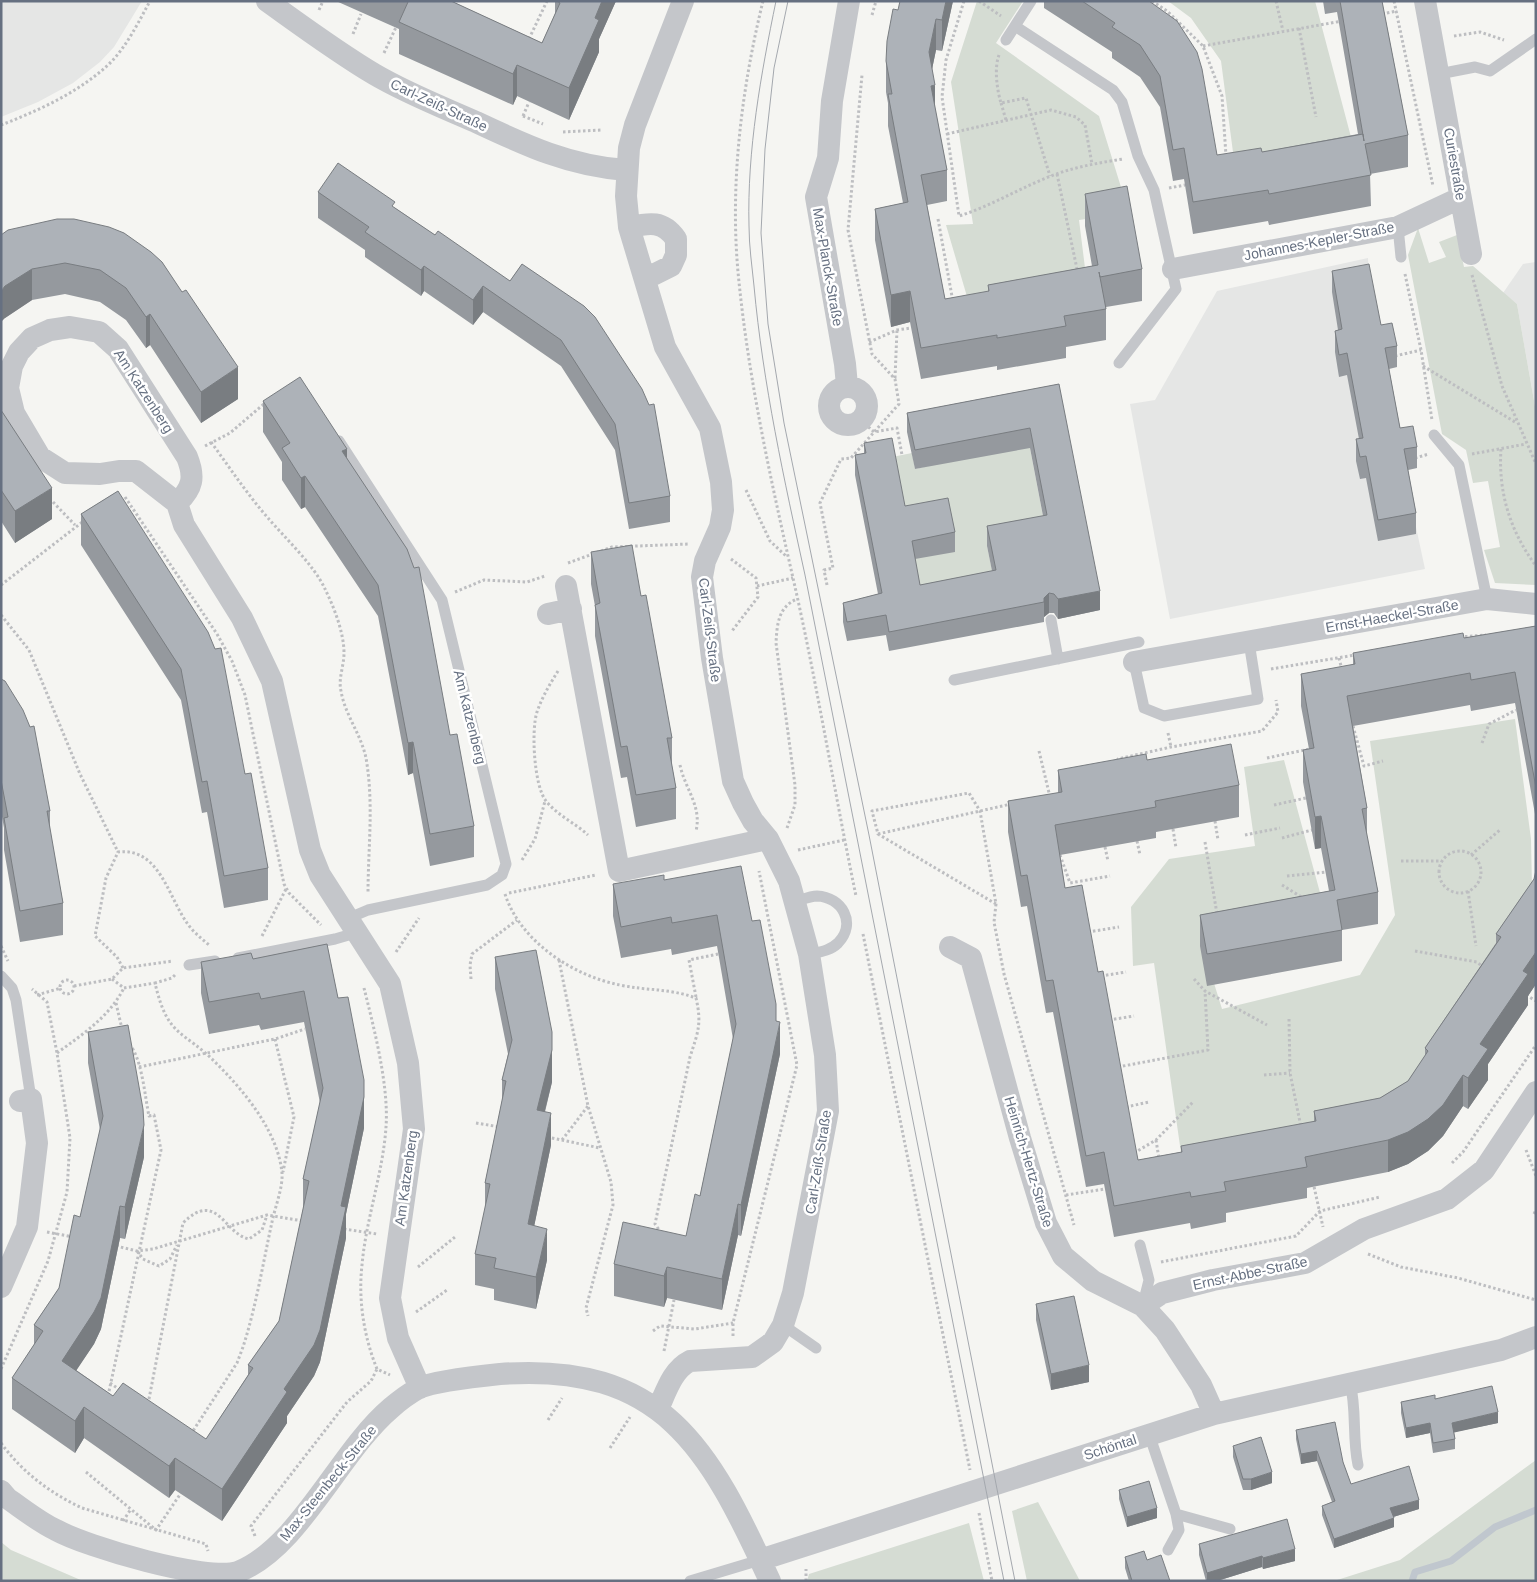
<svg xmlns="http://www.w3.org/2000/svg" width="1537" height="1582" viewBox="0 0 1537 1582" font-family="Helvetica,sans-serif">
	<rect width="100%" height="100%" fill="#f5f5f2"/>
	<path fill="#e5e6e5" d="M1 1H142L114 47 100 62 73 83 38 102 1 117Z
		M1368 258 1369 285 1380 347 1397 367 1385 369 1400 450 1413 448 1417 468 1404 471 1425 569 1170 619 1130 404 1155 400 1217 291Z
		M1536 262V412L1517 304 1503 293 1523 264Z"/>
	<path fill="#d5dcd3" d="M977 1H1023L996 43 1099 116 1129 213 1079 220 1088 292 973 317 946 225 973 224 951 82Z
		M1168 1H1315L1356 156 1236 175 1221 61 1191 18Z
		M1418 228 1429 263 1446 257 1439 242 1457 235 1464 267 1473 266 1517 304 1536 412V585L1495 583 1484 550 1500 547 1488 481 1473 483 1466 450 1442 434 1408 255Z
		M1029 443 1055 579 987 546 996 590 920 604 892 457 912 453 915 469Z
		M1515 719 1531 839 1532 888 1413 1089 1184 1174 1154 963 1133 966 1131 907 1169 859 1255 846 1244 767 1284 760 1322 900 1200 938 1222 1009 1360 975 1395 915 1370 741Z
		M1536 1460V1581H1334L1400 1560Z
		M1038 1502 1080 1581H1027L1012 1511Z
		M969 1523 984 1581H807L809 1574Z
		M1 1542 11 1550 83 1581H1Z"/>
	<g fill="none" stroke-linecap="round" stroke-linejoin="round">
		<path stroke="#c0c7ce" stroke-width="7" d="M1412 1581 1415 1572 1451 1561 1495 1527 1536 1510"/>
		<path stroke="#bdbec1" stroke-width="3" stroke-dasharray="2.5 2.5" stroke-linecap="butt" d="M763 1C741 91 729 189 739 282 749 381 771 481 793 578 817 683 834 790 856 896
			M964 1 946 60 942 97 959 216C991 206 1020 188 1051 176 1074 167 1098 163 1123 159
			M979 1 1001 16
			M1152 1 1167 11 1203 46 1222 96 1226 156
			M1276 1 1283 31
			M1394 1 1433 186
			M319 10 323 1
			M1382 14 1397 11
			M872 15 876 1
			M1299 28 1316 117
			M353 34 361 14
			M1454 36 1480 32 1504 40
			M529 39 547 1
			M1203 46 1342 21
			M384 53 397 25
			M999 55C994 68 997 90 1001 103L1026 98 1050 176
			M1001 103 1006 120
			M523 116 543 124
			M523 116 529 102
			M1 125C38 111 79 92 108 65 126 48 138 23 150 1
			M563 132 602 130
			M947 134 1051 110 1076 117 1085 125 1092 164
			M1057 174 1077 269 1075 272
			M1169 188 1185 185
			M938 219 953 302
			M1405 274 1421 350 1432 420
			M1472 275 1502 386 1536 464
			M869 342 897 330 911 328
			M1395 356 1421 350
			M1423 366 1515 422
			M895 378 897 330
			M861 420 874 432 897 428 902 455
			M211 442C230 468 247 494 268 518 285 538 314 565 325 589 334 607 344 633 344 653 344 666 338 679 341 691 345 715 361 734 366 758 374 804 368 848 368 894
			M205 446 230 433 265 403
			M1501 449C1498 492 1510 531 1536 566
			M1472 454 1526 444
			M1415 458 1429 454
			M746 490 770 541 787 557
			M125 497 217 634 232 661 245 695 284 884 289 893 321 925
			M53 502 75 525
			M731 559 756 578 758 597 732 631
			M568 563 612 547 689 544
			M1 585 85 520
			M827 585 824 570 833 568 820 503 841 459 851 458 899 404 895 379 872 354 848 230 862 75
			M757 586 793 578
			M455 592 484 580 527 582 545 576
			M1 615 29 650 80 774 118 852
			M1460 637 1486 635
			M1339 658 1342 670
			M1271 669 1355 655
			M558 671C550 684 542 697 537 712 531 730 534 786 546 801 557 815 575 823 588 835
			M1353 726 1364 766 1383 761
			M1168 733 1171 747
			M1482 743 1489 724 1516 710
			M1039 751 1050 797
			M1267 758 1309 749
			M1119 761 1118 759 1171 747 1262 731 1278 712 1276 700
			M680 765C685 789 702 806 696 831
			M1274 805 1306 798
			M1215 821 1218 840
			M787 828 795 805V785L776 643C777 625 778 607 797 599
			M1173 829 1176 848
			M878 834 1011 804
			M1245 835 1280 828
			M1282 838 1312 830
			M1137 841 1140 855
			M1205 842 1217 914
			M1105 847 1108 861
			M798 850 844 840
			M1439 872a21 21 0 1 1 42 0a21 21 0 1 1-42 0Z
			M1060 855 1070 883 1110 876
			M1471 855 1501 829
			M522 860 535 839 545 801
			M1401 861H1442
			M1287 876 1326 872
			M1282 885 1303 898
			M1468 891 1476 946
			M509 893 596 875
			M505 894C520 941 573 976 620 985 648 991 668 988 696 998 702 1024 698 1032 690 1057L655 1224 662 1234
			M996 904 878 834 872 811 969 793 980 811 996 904 994 922 1004 974 1074 1225
			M1088 932 1119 927
			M863 934 970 1470
			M262 936 286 889
			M1 946 8 961
			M1415 951 1477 962 1483 967
			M396 952 419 918
			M559 960 588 1106 611 1182 613 1205 586 1308 588 1316
			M123 968 117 957 95 936 106 878 118 852C159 847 168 896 187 923 193 932 201 938 209 945
			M175 975 172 978 155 983C168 1039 183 1029 217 1064 245 1092 278 1132 282 1173 283 1188 275 1207 272 1222 263 1263 256 1307 243 1347L237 1363 191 1434
			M1101 976 1126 972
			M112 979 124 988 155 983
			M471 979 470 965 472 954 517 920
			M1194 979 1205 991 1267 1025
			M60 987a7 7 0 1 1 14 0a7 7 0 1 1-14 0Z
			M74 986 112 979 123 968 173 961
			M364 988C374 1028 389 1086 386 1127 383 1173 366 1219 362 1265 358 1300 364 1337 377 1369L390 1375
			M37 995 61 988
			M1526 995 1536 1001
			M696 997 689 960 718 954
			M116 1003 122 1029
			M1289 1019 1290 1073 1301 1127
			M1109 1020 1134 1016
			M275 1039 294 1117 283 1172
			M57 1053C83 1034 109 1017 124 988
			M139 1067 275 1039 305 1029
			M1118 1067 1208 1050 1205 991
			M1264 1075 1290 1073
			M1126 1107 1149 1102
			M476 1123 500 1127
			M547 1137 600 1148
			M562 1140 588 1106
			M1156 1140 1159 1159
			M1526 1150 1536 1176
			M1134 1153 1156 1140 1194 1101
			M1452 1163 1463 1152 1536 1045
			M1313 1182 1323 1227
			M1066 1195 1105 1189
			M1534 1214 1536 1210
			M344 1229 377 1234
			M47 1232 73 1237
			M116 1246 137 1251 153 1249 267 1215 303 1221
			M137 1251 143 1259 159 1266 170 1259 177 1245
			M1368 1254 1401 1267 1458 1278 1536 1300
			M1161 1262 1296 1236 1320 1211 1380 1197
			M418 1267 455 1237
			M416 1312 447 1290
			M653 1331 660 1326 695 1329 733 1323
			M733 1336V1323L797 1065 759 871
			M664 1351 674 1300
			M1 1369 48 1261 67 1192 70 1138 57 1053 47 1002 32 989
			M110 1383 120 1390
			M108 1396 161 1150 154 1115 149 1116C145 1098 142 1057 129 1044
			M148 1404 183 1223C217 1189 224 1234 249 1239L262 1230 267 1215
			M548 1420 562 1398
			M1 1443C22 1472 50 1493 82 1508L206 1544 208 1551
			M610 1448 630 1417
			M86 1472 156 1530 181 1493
			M979 1513 992 1581
			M123 1521 131 1509
			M255 1536 251 1526 347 1402 371 1381 377 1369
			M806 1581V1569"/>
		<path stroke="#c4c6ca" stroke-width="11" d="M1015 26 1113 90 1122 102 1138 156 1154 190 1176 289 1119 363
			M1006 40 1031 1
			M1439 74 1475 67 1490 71 1536 39
			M1398 227 1401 257
			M1434 435 1459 465 1487 599
			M339 441 442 600 506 864 502 875 487 885 368 910 349 918
			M1051 620 1058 659
			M1134 662 1144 708 1164 716 1258 699 1249 642
			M954 680 1139 642
			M794 902C801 900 810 896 817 896 842 897 857 923 838 943 830 951 819 952 809 954
			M238 958 335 939 359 932
			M189 965 215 961
			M1 976 12 988 16 1000 31 1099
			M1140 1245 1149 1280 1143 1304
			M783 1325 816 1348
			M1350 1382C1357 1411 1352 1436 1358 1465
			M1149 1434 1176 1514 1230 1529
			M1168 1550 1179 1530 1176 1514
			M690 1581 760 1560"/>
		<path stroke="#c4c6ca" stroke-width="22" d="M267 1C302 26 337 52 374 74 406 93 442 107 476 122 527 146 570 166 626 170
			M1425 1 1471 254
			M629 227C649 223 663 220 676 239V255L671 266 645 279
			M1173 269 1398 227 1460 198
			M847 386 845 364 816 197 828 158 832 101 849 1
			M829 406a19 19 0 1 1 38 0a19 19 0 1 1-38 0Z
			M177 503C193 488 195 477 187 457L118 349 99 332 70 327 50 330 32 338 19 352 12 366 8 388 14 413 40 457 65 473 100 474 119 471H136L177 503 184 525 242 618 272 681 310 850 320 875 390 984 408 1063 414 1129 390 1298 398 1338 420 1388
			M566 586 619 871 768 839
			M548 614 571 609
			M1134 662 1487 599 1536 604
			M950 947 971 958 1020 1138 1046 1223 1063 1256 1093 1281 1143 1306 1165 1330 1201 1385 1214 1414
			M1 1287 27 1227 37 1143 31 1099 20 1101
			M1143 1306 1162 1293 1213 1280 1305 1263 1364 1229 1447 1199 1484 1170 1536 1092
			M658 1409C666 1392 672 1370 690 1361L752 1357 773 1342 783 1325 793 1293 828 1111 825 1055 809 954 789 881 768 839 753 821 743 803 733 781 712 658 702 577 705 561 720 527 723 510 721 482 710 428 665 347 629 227 626 196 629 148 635 125 683 1
			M1 1491 7 1498C23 1509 39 1522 56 1530 87 1547 206 1582 238 1572 300 1547 339 1452 391 1408 399 1401 410 1393 419 1388 435 1381 481 1376 500 1374 663 1362 709 1448 770 1581
			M760 1560 1214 1414 1501 1350 1536 1337"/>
		<path stroke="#a4a8ae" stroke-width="1" d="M776 1C761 74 747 150 749 226 749 246 752 266 754 286 763 384 784 479 805 575L1004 1581
			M788 1 774 68 765 149 761 233 768 324 784 423 869 835 1015 1581"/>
	</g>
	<path fill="#95999e" d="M336 1H451L542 43 555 14V1H616L599 39V52L569 120 517 96 513 105 399 54V29Z
		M953 1 942 51 936 50 932 69 935 108 947 170V201L927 205 945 299 988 292V285L1092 266 1085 226V194L1142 269V301L1106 307V340L1066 347V358L997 370V366L921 379 910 322 891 327 875 240V209L903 203 888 126V103L886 92V61L898 10Z
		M1044 1H1149L1217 155 1262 152 1358 134 1337 12 1325 14 1323 1H1382L1408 135V167L1370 174 1371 206 1269 225 1268 221 1193 234 1184 179 1173 181 1160 107 1140 77 1112 58V52L1044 8Z
		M318 192 395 208 435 235 510 281 522 264 670 496V522L629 529 615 450 561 366 483 312 473 325 424 291 421 296 365 257V250L318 218Z
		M1 235 162 262 238 399 201 423 150 345 146 348 126 320 100 302 65 294 32 300 5 318Z
		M1332 271 1381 325 1397 346V367L1389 369 1400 428 1417 447V468L1408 470 1416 513V534L1378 541 1366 478 1360 479 1356 461V439H1359L1347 375 1339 377 1335 352V331L1338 330 1332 292Z
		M1059 384 1100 610 1058 619 1054 613H1049L1044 617V622L889 651 886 635 847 641 843 622V603L878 594 855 475V455L864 454V443L905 506 955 532V552L915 559 920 585 992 571 987 546V526L1043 516 1030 448 915 469 907 432V413Z
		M263 401 347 458 450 735 474 826V857L430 866 413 773 408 775 378 616 305 507 301 509 282 480V462L263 432Z
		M1 410 52 519 15 543 1 521Z
		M118 491 245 774 268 868V900L224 908 207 812 202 813 181 700 81 545V514Z
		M591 552 641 596 672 738V766L676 788V819L636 827 627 777 621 778 595 636V606L591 584Z
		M1536 626V848L1535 843V814L1515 703 1471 711 1470 705 1353 726 1367 808V837L1378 892V924L1342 930V961L1207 986 1200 946V915L1329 891 1321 848 1315 849 1303 782V750L1309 749 1301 706V674L1353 665V653L1464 638Z
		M1 679 50 811V831L63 903V935L20 942 4 850V828L1 811Z
		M1147 760 1239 785V817L1156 832V838L1060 855 1065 888 1098 972 1138 1160 1181 1152V1146L1314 1122V1111L1380 1098 1408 1081 1425 1056V1048L1496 943V934L1534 879 1536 870V984L1528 996V1005L1488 1064V1080L1468 1109 1463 1106 1443 1136 1428 1151 1408 1164 1388 1172 1307 1188V1198L1226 1213V1222L1191 1229 1190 1223 1114 1237 1104 1184 1086 1187 1053 1012 1046 1013 1027 906 1021 907 1008 832V801L1058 793V770Z
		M664 880 752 921 776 1022 780 1054 741 1236 738 1235 722 1310 667 1298 664 1307 614 1296V1264L686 1236 700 1196 733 1039 717 946 672 955 671 949 621 958 613 916V884Z
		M327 944 364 1128 346 1214V1238L320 1362 314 1376 287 1416V1423L222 1521 175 1490 169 1498 84 1438 75 1453 12 1409V1378L34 1345V1325L59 1288 80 1217 100 1130 88 1063V1032L144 1157 125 1239 120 1238 101 1329 94 1344 76 1370 113 1396 206 1439 248 1375V1365L279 1321 303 1209V1179L320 1103 304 1022 261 1030 259 1025 209 1034 201 993V962L253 959Z
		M495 957 552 1082 545 1112 551 1145 534 1226 547 1260 536 1309 494 1300V1289L475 1285V1254L485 1210V1183L502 1101V1080L508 1054 495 989Z
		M1036 1304 1089 1382 1051 1390 1036 1320Z
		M1435 1399 1498 1423 1454 1432 1455 1439V1449L1433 1453 1430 1433 1406 1438 1401 1413V1402Z
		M1296 1430 1343 1462 1351 1484 1419 1509 1393 1517 1394 1527 1334 1548 1322 1515V1506L1332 1502 1317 1461 1301 1464 1296 1439Z
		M1233 1446 1272 1483 1251 1490H1243L1233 1457Z
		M1119 1490 1157 1518 1127 1527 1119 1499Z
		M1199 1544 1295 1561 1263 1569 1262 1567 1217 1581H1206L1199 1555Z
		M1125 1557 1147 1560 1170 1581H1129L1125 1568Z"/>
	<path fill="#797d81" d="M602 1H616L599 39V52L569 120V88L595 18Z
		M946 1H953L942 51V20Z
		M936 19V50L929 84V52Z
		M517 65V96L513 105V74Z
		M935 85V117L931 86Z
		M424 266V291L421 296V270Z
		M32 269V300L5 318 1 322V291L5 286Z
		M483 286V312L473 325V300Z
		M910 291V322L891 327V295Z
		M150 314V345L146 348V317Z
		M238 367V399L201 423V392Z
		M347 449V480L342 451Z
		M305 476V507L301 509V478Z
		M52 488V519L15 543V511Z
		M1100 591V610L1058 619V599Z
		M1049 593V613L1044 617V622V598Z
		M413 742V773L408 775V743Z
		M1321 816V848L1315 849V817Z
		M1536 952V984L1528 996V1005L1488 1064V1080L1468 1109V1078L1480 1044 1523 971Z
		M776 1004V1042L780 1022V1054L741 1236V1205Z
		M552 1032V1082L537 1142V1110Z
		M1463 1075V1106L1443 1136 1428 1151 1408 1164 1388 1172V1140Z
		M364 1080V1128L346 1214V1238L320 1362 314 1376 287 1416V1423L222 1521V1489L284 1389 341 1206Z
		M551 1113V1145L528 1256V1224Z
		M144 1125V1157L125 1239V1207Z
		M738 1204V1235L722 1310V1279Z
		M120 1206V1238L101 1329 94 1344 62 1392V1361Z
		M547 1229V1260L536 1309V1277Z
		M667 1267V1298L664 1307V1276Z
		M1089 1365V1382L1051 1390V1374Z
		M84 1407V1438L75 1453V1421Z
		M1498 1412V1423L1452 1433V1423Z
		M1430 1423V1433L1406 1438V1428Z
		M1317 1451V1461L1301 1464V1454Z
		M175 1458V1490L169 1498V1466Z
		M1272 1472V1483L1251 1490V1479Z
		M1419 1500V1509L1390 1518V1508Z
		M1157 1508V1518L1127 1527V1517Z
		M1394 1518V1527L1334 1548V1539Z
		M1295 1549V1561L1263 1569V1558Z
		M1262 1556V1567L1217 1581H1207V1573Z"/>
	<path fill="#adb2b8" stroke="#797d81" d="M407 1H451L542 43 560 3 557 1H602L595 18 599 20 569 88 517 65 513 74 399 22 408 2Z
		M900 1H946L942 20 936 19 929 52 935 85 931 86 947 170 921 175 945 299 989 291 988 285 1098 265 1085 194 1127 186 1142 269 1100 277 1099 272 1106 309 1064 316 1066 326 997 338V335L921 348 910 291 891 295 875 209 908 202 888 94H892L886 61 887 41 893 9 898 10Z
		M1082 1H1149L1177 21 1197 52 1202 69 1217 155 1261 148 1262 152 1363 134 1364 141 1340 1H1382L1408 135 1365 144 1371 175 1269 194 1268 190 1193 202 1184 148 1173 150 1160 76 1140 45 1112 27 1115 23Z
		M338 163 395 202 392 206 435 235 438 231 510 281 522 264 584 306 595 317 642 389 649 405 654 404 670 496 629 503 615 424 561 340 483 286 473 300 424 266 421 270 365 232 369 227 318 192Z
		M57 219H74L109 227 124 233 151 252 162 262 182 292 186 290 238 367 201 392 150 314 146 317 126 288 100 270 65 263 32 269 5 286 1 291V235L8 230Z
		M1369 264 1381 325 1392 323 1397 346 1385 348 1400 428 1413 426 1417 447 1404 449 1416 513 1378 520 1366 456 1360 457 1356 439 1363 438 1347 353 1339 355 1335 331 1342 329 1332 271Z
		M300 377 347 449 342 451 407 549 414 568 419 567 450 735 457 734 474 826 430 834 413 742 408 743 378 585 305 476 301 478 282 448 290 443 263 401Z
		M1059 384 1100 591 1058 599 1054 594 1049 593 1044 598V602L889 632 886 615 847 622 843 603 882 593 855 455 866 453 864 443 892 438 905 506 948 498 955 532 912 541 920 585 996 570 987 526 1047 515 1030 428 915 450 907 413Z
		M1 410 52 488 15 511 1 490Z
		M118 491 208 632 215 649 221 648 245 774 251 773 268 868 224 876 207 781 202 782 181 669 81 514Z
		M632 545 641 596 646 595 672 738H667L676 788 636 795 627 746 621 747 595 605 600 603 591 552Z
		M1536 626V788L1515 672 1471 680 1470 673 1347 696 1367 808 1362 809 1378 892 1337 900 1342 930 1207 954 1200 915 1335 890 1321 816 1315 817 1303 750 1314 748 1301 674 1355 664 1353 653 1463 633 1464 638Z
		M1 679 5 681 23 710 30 727 34 726 50 811H47L63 903 20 911 4 818 8 817 1 780Z
		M1231 744 1239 785 1155 801 1156 807 1055 825 1065 888 1082 885 1098 972 1103 971 1138 1160 1182 1152 1181 1146 1316 1121 1314 1111 1380 1098 1408 1081 1428 1051 1425 1048 1501 937 1496 934 1534 879 1536 870V952L1523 971 1528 974 1480 1044 1488 1049 1468 1078 1463 1075 1443 1105 1428 1119 1408 1132 1388 1140 1305 1157 1307 1167 1224 1182 1226 1191 1191 1197 1190 1192 1114 1206 1104 1152 1086 1156 1053 980 1046 981 1027 875 1021 876 1008 801 1062 792 1058 770 1146 754 1147 760Z
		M741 866 752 921 760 920 776 1004V1021L780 1022 741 1205 738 1204 722 1279 667 1267 664 1276 614 1264 623 1222 686 1236 695 1194 700 1196 736 1024 717 915 672 923 671 917 621 927 613 884 664 875V880Z
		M327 944 338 998 348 997 364 1080V1097L341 1206 346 1207 320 1330 314 1345 284 1389 287 1392 222 1489 175 1458 169 1466 84 1407 75 1421 12 1378 43 1331 34 1325 59 1288 74 1215 80 1217 103 1116 88 1032 128 1025 143 1109 144 1125 125 1207 120 1206 101 1298 94 1312 62 1361 113 1396 123 1383 206 1439 253 1368 248 1365 279 1321 309 1181 303 1179 323 1088 304 991 261 999 259 993 209 1002 201 962 251 953 253 959Z
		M536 950 552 1032V1050L537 1110 551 1113 528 1224 547 1229 536 1277 494 1268 496 1258 475 1254 490 1184 485 1183 506 1081 502 1080 512 1040 495 957Z
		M1074 1296 1089 1365 1051 1374 1036 1304Z
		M1492 1386 1498 1412 1452 1423 1455 1439 1433 1443 1430 1423 1406 1428 1401 1402 1435 1395V1399Z
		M1335 1422 1343 1462 1351 1484 1409 1466 1419 1500 1390 1508 1394 1518 1334 1539 1322 1506 1335 1501 1317 1451 1301 1454 1296 1430Z
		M1261 1437 1272 1472 1251 1479H1243L1233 1446Z
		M1149 1481 1157 1508 1127 1517 1119 1490Z
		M1287 1519 1295 1549 1263 1558 1262 1556 1207 1573 1199 1544Z
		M1144 1551 1147 1560 1161 1555 1170 1581H1132L1125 1557Z"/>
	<g text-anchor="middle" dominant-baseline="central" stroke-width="5" stroke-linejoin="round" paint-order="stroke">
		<g font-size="14" fill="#667081" stroke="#fff">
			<text transform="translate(439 105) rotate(25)">Carl-Zeiß-Straße</text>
			<text transform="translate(1455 164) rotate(80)">Curiestraße</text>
			<text transform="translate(1319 241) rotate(-11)">Johannes-Kepler-Straße</text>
			<text transform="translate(828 267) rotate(80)">Max-Planck-Straße</text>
			<text transform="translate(144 391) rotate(57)">Am Katzenberg</text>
			<text transform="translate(1392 616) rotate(-10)">Ernst-Haeckel-Straße</text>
			<text transform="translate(710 630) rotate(83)">Carl-Zeiß-Straße</text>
			<text transform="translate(470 717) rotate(76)">Am Katzenberg</text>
			<text transform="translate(818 1162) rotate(-81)">Carl-Zeiß-Straße</text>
			<text transform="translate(1029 1162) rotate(73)">Heinrich-Hertz-Straße</text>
			<text transform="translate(406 1178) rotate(-82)">Am Katzenberg</text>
			<text transform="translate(1250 1273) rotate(-12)">Ernst-Abbe-Straße</text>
			<text transform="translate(1110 1447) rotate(-18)">Schöntal</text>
			<text transform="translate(328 1483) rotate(-51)">Max-Steenbeck-Straße</text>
		</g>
	</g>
	<rect width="1537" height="1582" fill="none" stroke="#667081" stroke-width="5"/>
</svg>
